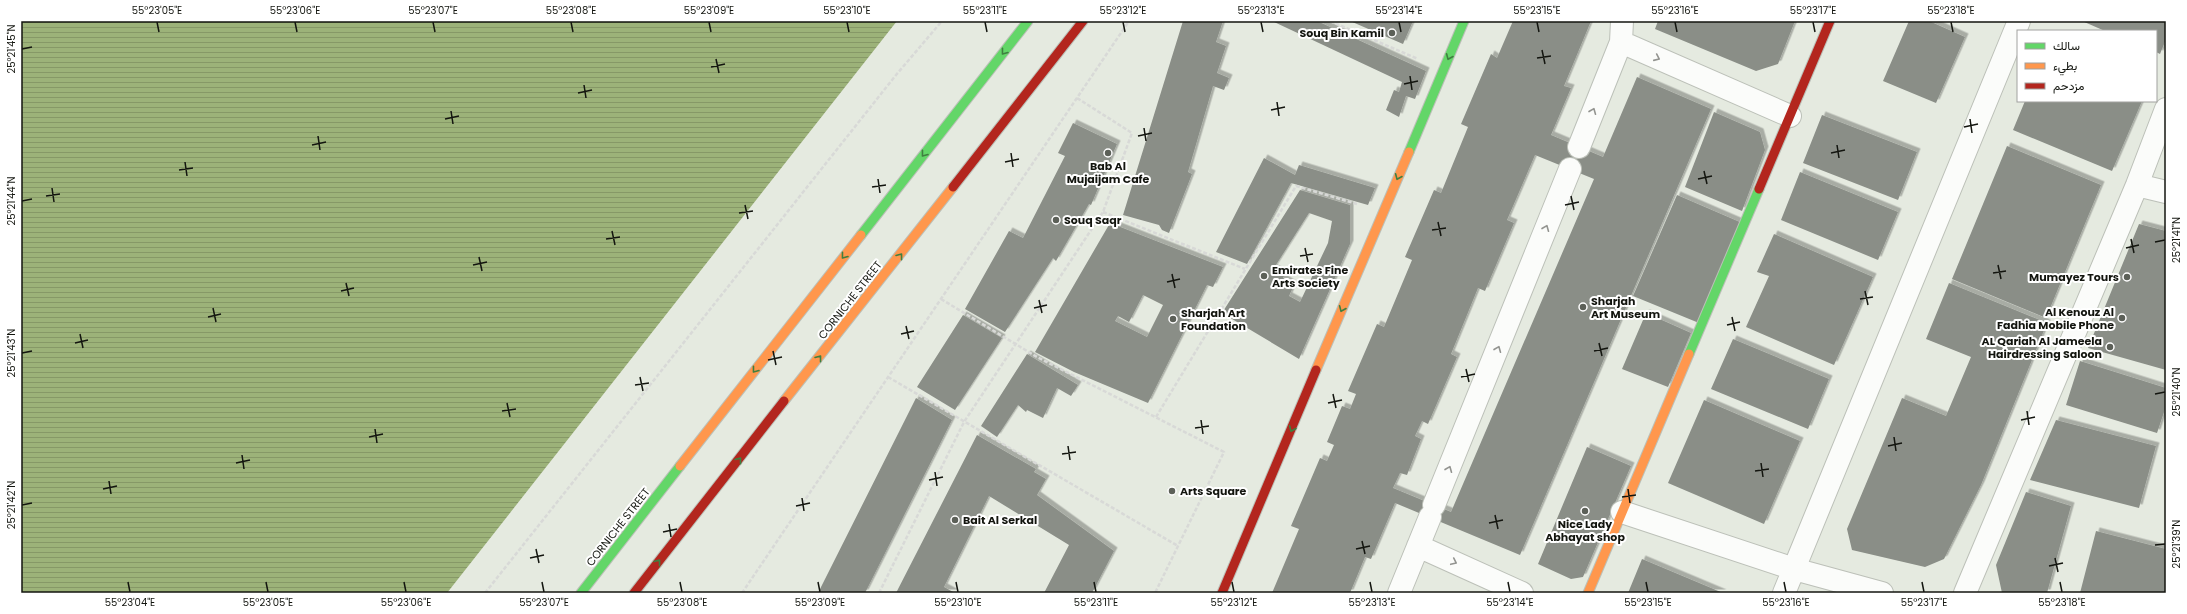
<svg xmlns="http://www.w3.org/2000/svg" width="2187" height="614" viewBox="0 0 2187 614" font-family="Poppins,Vazirmatn,sans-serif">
	<defs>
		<pattern id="water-rules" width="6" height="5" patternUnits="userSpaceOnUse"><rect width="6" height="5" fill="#9cb279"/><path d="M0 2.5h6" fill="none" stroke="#869867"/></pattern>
		<filter id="shadow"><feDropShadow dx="3.5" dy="-3.5" stdDeviation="0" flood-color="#0004"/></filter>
	</defs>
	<rect width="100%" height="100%" fill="#e5eae0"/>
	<path fill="url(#water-rules)" d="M21 21H897L447 593H21Z"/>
	<path fill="#8a8e87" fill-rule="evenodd" filter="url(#shadow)" d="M1183 21H1223L1216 42 1226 46 1217 73 1229 78 1224 90 1213 86 1188 172 1192 174 1169 233 1162 230 1159 225 1123 215Z
		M1272 21H1317L1426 71 1415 99 1406 96 1399 117 1386 110 1394 90 1399 92 1402 82Z
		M1350 21H1413L1403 44Z
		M1513 21H1591L1564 86 1571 88 1551 135 1603 157 1637 77 1711 109 1520 555 1395 503 1371 559 1365 557 1350 593H1272L1299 529 1291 526 1320 458 1327 461 1334 445 1327 442 1342 406 1350 409 1356 394 1348 391 1377 324 1384 327 1412 260 1405 257 1434 190 1441 193 1468 127 1461 124 1491 54 1497 58ZM1535 155 1594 179 1451 512 1393 488 1400 473 1407 475 1421 439 1415 436 1422 421 1428 424 1457 357 1451 354 1478 288 1485 291 1514 223 1507 220Z
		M1658 21H1795L1778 64 1756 71 1655 29Z
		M1909 21H1929L1965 37 1936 103 1883 81Z
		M2082 21H2166V39L2160 54 2156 52V31H2105Z
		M2025 101H2142L2112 171 2013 130Z
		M1714 112 1760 132 1765 150 1742 211 1685 187Z
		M1822 115 1917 152 1898 200 1803 163Z
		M1073 123 1117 144 1091 205 1089 204 1056 261 1053 258 1005 332 965 309 1009 231 1023 238 1065 156 1058 153Z
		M2007 146 2101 185 2046 318 1952 279Z
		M1264 158 1295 175 1299 165 1375 188 1368 205 1291 183 1247 264 1216 252Z
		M1800 172 1898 212 1878 260 1781 220Z
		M1300 190 1350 205V244L1299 359 1222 313ZM1309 213 1332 221 1328 243 1300 302 1289 296 1294 285 1283 278 1285 274 1274 268Z
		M1677 195 1742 223 1699 323 1633 296Z
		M1110 223 1223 267 1213 287 1207 285 1148 403 1074 372 1035 352ZM1143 295 1163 305 1147 337 1115 321 1118 316 1129 322Z
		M2139 224 2166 231V370L2088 348Z
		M1774 234 1873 277 1834 365 1746 327 1769 276 1757 272Z
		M1949 283 2047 323 1981 485 1944 559 1925 567 1852 550 1847 529 1902 398 1946 416 1971 357 1926 339Z
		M1646 313 1691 333 1668 387 1622 369Z
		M963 315 1002 338 955 410 917 387Z
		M1733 339 1829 379 1808 429 1711 389Z
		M1027 354 1078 385 1071 396 1057 388 1043 418 1027 410 1026 412 1018 405 997 437 981 426Z
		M2080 361 2166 388V406L2157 433 2066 405Z
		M916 398 952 420 865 593H818Z
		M1704 400 1800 441 1764 524 1668 483Z
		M2056 420 2156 446 2139 508 2030 480Z
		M977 435 1036 469 1034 472 1046 479 1037 495 1114 551 1092 593H1044L1069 545 989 496 944 587 955 593H896Z
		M1587 447 1631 466 1583 577 1571 579 1538 564Z
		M2026 492 2071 506 2047 593H2002L1996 565Z
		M2096 531 2166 549V593H2080Z
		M1642 559 1723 593H1628Z"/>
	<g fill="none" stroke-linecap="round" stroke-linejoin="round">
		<g stroke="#bcc0b8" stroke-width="24">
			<path id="street" d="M1621 42 1790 116
				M1579 147 1621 42 1622 21
				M2137 185 2166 192
				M1434 505 1570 169
				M1622 512 1794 569 1882 593
				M1418 546 1522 593
				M1399 593 1430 517
				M1784 593 2019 21
				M1965 593 2137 185 2166 109"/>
		</g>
		<g stroke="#bcc0b8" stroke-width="11">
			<path id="fast" d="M1409 152 1464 21
				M861 235 1028 21
				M1689 354 1759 189
				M581 593 680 466"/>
		</g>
		<g stroke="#bcc0b8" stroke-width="11">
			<path id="slow" d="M1316 370 1409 152
				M784 401 953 187
				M680 466 861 235
				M1588 593 1689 354"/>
		</g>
		<g stroke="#bcc0b8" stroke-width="11">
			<path id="jam" d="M953 187 1083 21
				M1759 189 1830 21
				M634 593 784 401
				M1222 593 1316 370"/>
		</g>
		<path stroke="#d8d9d7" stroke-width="2.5" stroke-dasharray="4 2" stroke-linecap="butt" d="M1330 21 1418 59
			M1103 212 1245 269
			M941 299 1037 357 1224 452 1155 593
			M888 377 1178 546
			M1156 417 1296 186 1357 204
			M485 593 896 75 942 21
			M742 593 1129 21
			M879 593 964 422 1103 212 1132 133 1077 98"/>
		<use href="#street" stroke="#fbfcfa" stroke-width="22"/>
		<use href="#fast" stroke="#63d668" stroke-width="9"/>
		<use href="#slow" stroke="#ff974d" stroke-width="9"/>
		<use href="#jam" stroke="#b3261e" stroke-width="9"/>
	</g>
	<defs><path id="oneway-chevron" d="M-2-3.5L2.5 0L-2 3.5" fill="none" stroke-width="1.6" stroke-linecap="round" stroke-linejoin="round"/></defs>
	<g stroke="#3f7f40">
		<use href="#oneway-chevron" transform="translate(1004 52) rotate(128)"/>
		<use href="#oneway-chevron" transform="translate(1449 57) rotate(113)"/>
		<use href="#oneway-chevron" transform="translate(924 154) rotate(128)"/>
		<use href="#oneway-chevron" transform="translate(1398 177) rotate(113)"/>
		<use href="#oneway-chevron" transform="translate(844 256) rotate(128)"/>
		<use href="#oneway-chevron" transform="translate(900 256) rotate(-52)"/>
		<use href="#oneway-chevron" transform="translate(1342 309) rotate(113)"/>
		<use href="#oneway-chevron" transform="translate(819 358) rotate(-52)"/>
		<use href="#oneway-chevron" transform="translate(755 370) rotate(128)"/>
		<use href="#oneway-chevron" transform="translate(1292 429) rotate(113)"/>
		<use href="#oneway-chevron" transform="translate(739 460) rotate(-52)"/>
		<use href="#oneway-chevron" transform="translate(658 562) rotate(-52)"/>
	</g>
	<g stroke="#939490">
		<use href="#oneway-chevron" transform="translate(1657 58) rotate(24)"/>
		<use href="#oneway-chevron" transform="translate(1593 111) rotate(-68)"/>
		<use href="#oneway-chevron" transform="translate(1546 228) rotate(-68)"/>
		<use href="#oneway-chevron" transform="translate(1498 349) rotate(-68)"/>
		<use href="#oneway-chevron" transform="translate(1449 469) rotate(-68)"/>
		<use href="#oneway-chevron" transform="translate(1454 562) rotate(25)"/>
	</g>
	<path fill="none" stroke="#13150f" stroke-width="1.5" d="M157 22 159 32M295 22 297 32M433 22 435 32M571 22 573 32M709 22 711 32M847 22 849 32M985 22 987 32M1123 22 1125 32M1261 22 1263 32M1399 22 1401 32M1537 22 1539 32M1675 22 1677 32M1813 22 1815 32M1951 22 1953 32M22 49 32 47M1542 50 1545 64M1537 58 1551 56M716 59 719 73M711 67 725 64M1410 76 1412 90M1404 84 1418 81M584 85 586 98M578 93 592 90M1277 102 1279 116M1271 110 1285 107M451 111 453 124M445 119 459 116M1970 119 1972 133M1964 127 1978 124M1144 128 1146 141M318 136 320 150M1138 136 1152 133M312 145 326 142M1837 145 1839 158M1011 153 1013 167M1831 153 1845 150M185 162 187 176M1005 162 1019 159M179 170 193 168M1704 171 1707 184M878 179 880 193M1698 179 1712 176M872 187 886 185M52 188 54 202M46 196 60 194M1571 196 1574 210M22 201 32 199M745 205 748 219M1565 205 1579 202M739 213 753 211M1438 222 1441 236M1432 230 1446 228M612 231 615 245M606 239 620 237M2131 239 2134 253M2155 242 2165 240M1305 248 1308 262M2126 248 2139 245M1300 256 1313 254M479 257 482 271M473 265 487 262M1998 265 2001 279M1993 273 2006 271M1172 274 1175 288M1167 282 1180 279M346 283 349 296M341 291 354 288M1865 291 1868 305M1860 299 1873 297M1039 300 1042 313M213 308 216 322M1034 308 1047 305M208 317 221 314M1732 317 1735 331M1727 325 1740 322M906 326 909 339M80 334 83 348M901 334 914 331M75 343 88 340M1599 343 1602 356M773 351 776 365M1594 351 1608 348M22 353 32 351M768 360 782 357M1466 369 1469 382M640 377 643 391M1461 377 1475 374M635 385 649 383M1333 394 1336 408M2155 394 2165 392M507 403 510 417M1328 403 1342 400M502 411 516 409M2027 411 2029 425M1201 420 1203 434M2021 420 2035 417M1195 428 1209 426M375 429 377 443M369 437 383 434M1894 437 1896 451M1068 446 1070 460M1888 446 1902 443M1062 454 1076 452M242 455 244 469M236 463 250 460M1761 463 1763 477M1755 471 1769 469M935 472 937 486M929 480 943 477M109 481 111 494M103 489 117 486M1628 489 1630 503M1622 497 1636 495M802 498 804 511M22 505 32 503M796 506 810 503M1495 515 1498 529M1489 523 1503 520M669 524 671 537M663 532 677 529M1362 541 1365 554M2155 545 2165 544M536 549 539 563M1356 549 1370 546M530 558 544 555M2055 558 2058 572M2049 566 2063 563M128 582 130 592M266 582 268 592M404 582 406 592M542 582 544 592M680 582 682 592M818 582 820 592M956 582 958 592M1094 582 1096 592M1232 582 1234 592M1370 582 1372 592M1508 582 1510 592M1646 582 1648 592M1784 582 1786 592M1922 582 1924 592M2060 582 2062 592"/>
	<g fill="#5c6058" stroke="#fff" stroke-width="1.5">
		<circle cx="1392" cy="33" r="4"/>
		<circle cx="1108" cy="153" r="4"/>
		<circle cx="1056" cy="220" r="4"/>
		<circle cx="1264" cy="276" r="4"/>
		<circle cx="2127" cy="277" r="4"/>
		<circle cx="1583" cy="307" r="4"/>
		<circle cx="2122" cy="318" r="4"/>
		<circle cx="1173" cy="319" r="4"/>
		<circle cx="2110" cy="347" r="4"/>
		<circle cx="1172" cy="491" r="4"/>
		<circle cx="1585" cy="511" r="4"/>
		<circle cx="955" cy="520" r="4"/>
	</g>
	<g text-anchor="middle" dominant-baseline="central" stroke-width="4" stroke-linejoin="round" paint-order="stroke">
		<g font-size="11" font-weight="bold" fill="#13150f" stroke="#fff" text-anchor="start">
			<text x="1384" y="33" text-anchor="end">Souq Bin Kamil</text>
			<text x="1108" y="166" text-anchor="middle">Bab Al<tspan x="1108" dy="13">Mujaijam Cafe</tspan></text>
			<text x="1064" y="220">Souq Saqr</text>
			<text x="1272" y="270">Emirates Fine<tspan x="1272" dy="13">Arts Society</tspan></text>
			<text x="2119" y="277" text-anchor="end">Mumayez Tours</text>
			<text x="1591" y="301">Sharjah<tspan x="1591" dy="13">Art Museum</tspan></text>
			<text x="2114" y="312" text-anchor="end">Al Kenouz Al<tspan x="2114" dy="13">Fadhia Mobile Phone</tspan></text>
			<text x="1181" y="313">Sharjah Art<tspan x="1181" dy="13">Foundation</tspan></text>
			<text x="2102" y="341" text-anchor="end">AL Qariah Al Jameela<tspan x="2102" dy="13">Hairdressing Saloon</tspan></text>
			<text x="1180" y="491">Arts Square</text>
			<text x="963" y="520">Bait Al Serkal</text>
			<text x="1585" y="524" text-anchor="middle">Nice Lady<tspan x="1585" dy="13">Abhayat shop</tspan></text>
		</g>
		<g font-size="11" fill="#13150f" stroke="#fff">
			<text transform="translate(850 300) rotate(-52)">CORNICHE STREET</text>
			<text transform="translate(618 527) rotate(-52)">CORNICHE STREET</text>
		</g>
	</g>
	<rect width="2187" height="614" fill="none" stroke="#ffffff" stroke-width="44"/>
	<rect x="2017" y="30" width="140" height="72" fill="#ffffff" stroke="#a1a19f"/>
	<rect x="2025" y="43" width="20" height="6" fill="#63d668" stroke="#a1a19f"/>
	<text x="2053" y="50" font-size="12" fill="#13150f">سالك</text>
	<rect x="2025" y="63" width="20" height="6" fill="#ff974d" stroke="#a1a19f"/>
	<text x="2053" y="70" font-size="12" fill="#13150f">بطيء</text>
	<rect x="2025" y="83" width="20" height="6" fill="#b3261e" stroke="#a1a19f"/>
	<text x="2053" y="90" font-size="12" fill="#13150f">مزدحم</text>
	<rect x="22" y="22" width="2143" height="570" fill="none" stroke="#13150f" stroke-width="1.5"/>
	<g font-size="10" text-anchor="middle" fill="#13150f">
		<text x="157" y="14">55°23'05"E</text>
		<text x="295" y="14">55°23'06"E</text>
		<text x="433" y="14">55°23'07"E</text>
		<text x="571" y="14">55°23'08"E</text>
		<text x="709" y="14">55°23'09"E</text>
		<text x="847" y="14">55°23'10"E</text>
		<text x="985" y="14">55°23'11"E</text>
		<text x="1123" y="14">55°23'12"E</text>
		<text x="1261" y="14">55°23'13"E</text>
		<text x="1399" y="14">55°23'14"E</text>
		<text x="1537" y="14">55°23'15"E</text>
		<text x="1675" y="14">55°23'16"E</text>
		<text x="1813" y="14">55°23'17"E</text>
		<text x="1951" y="14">55°23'18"E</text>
		<text transform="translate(11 49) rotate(-90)" y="4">25°21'45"N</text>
		<text transform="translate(11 201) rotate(-90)" y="4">25°21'44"N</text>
		<text transform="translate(2176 240) rotate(-90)" y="4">25°21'41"N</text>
		<text transform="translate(11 353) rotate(-90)" y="4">25°21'43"N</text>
		<text transform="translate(2176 392) rotate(-90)" y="4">25°21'40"N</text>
		<text transform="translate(11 505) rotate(-90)" y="4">25°21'42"N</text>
		<text transform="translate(2176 544) rotate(-90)" y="4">25°21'39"N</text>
		<text x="130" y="606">55°23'04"E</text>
		<text x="268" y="606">55°23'05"E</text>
		<text x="406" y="606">55°23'06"E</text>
		<text x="544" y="606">55°23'07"E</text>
		<text x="682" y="606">55°23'08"E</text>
		<text x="820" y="606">55°23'09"E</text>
		<text x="958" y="606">55°23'10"E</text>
		<text x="1096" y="606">55°23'11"E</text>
		<text x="1234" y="606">55°23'12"E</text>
		<text x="1372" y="606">55°23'13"E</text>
		<text x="1510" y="606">55°23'14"E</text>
		<text x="1648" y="606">55°23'15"E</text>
		<text x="1786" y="606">55°23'16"E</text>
		<text x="1924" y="606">55°23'17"E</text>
		<text x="2062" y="606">55°23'18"E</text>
	</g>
</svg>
